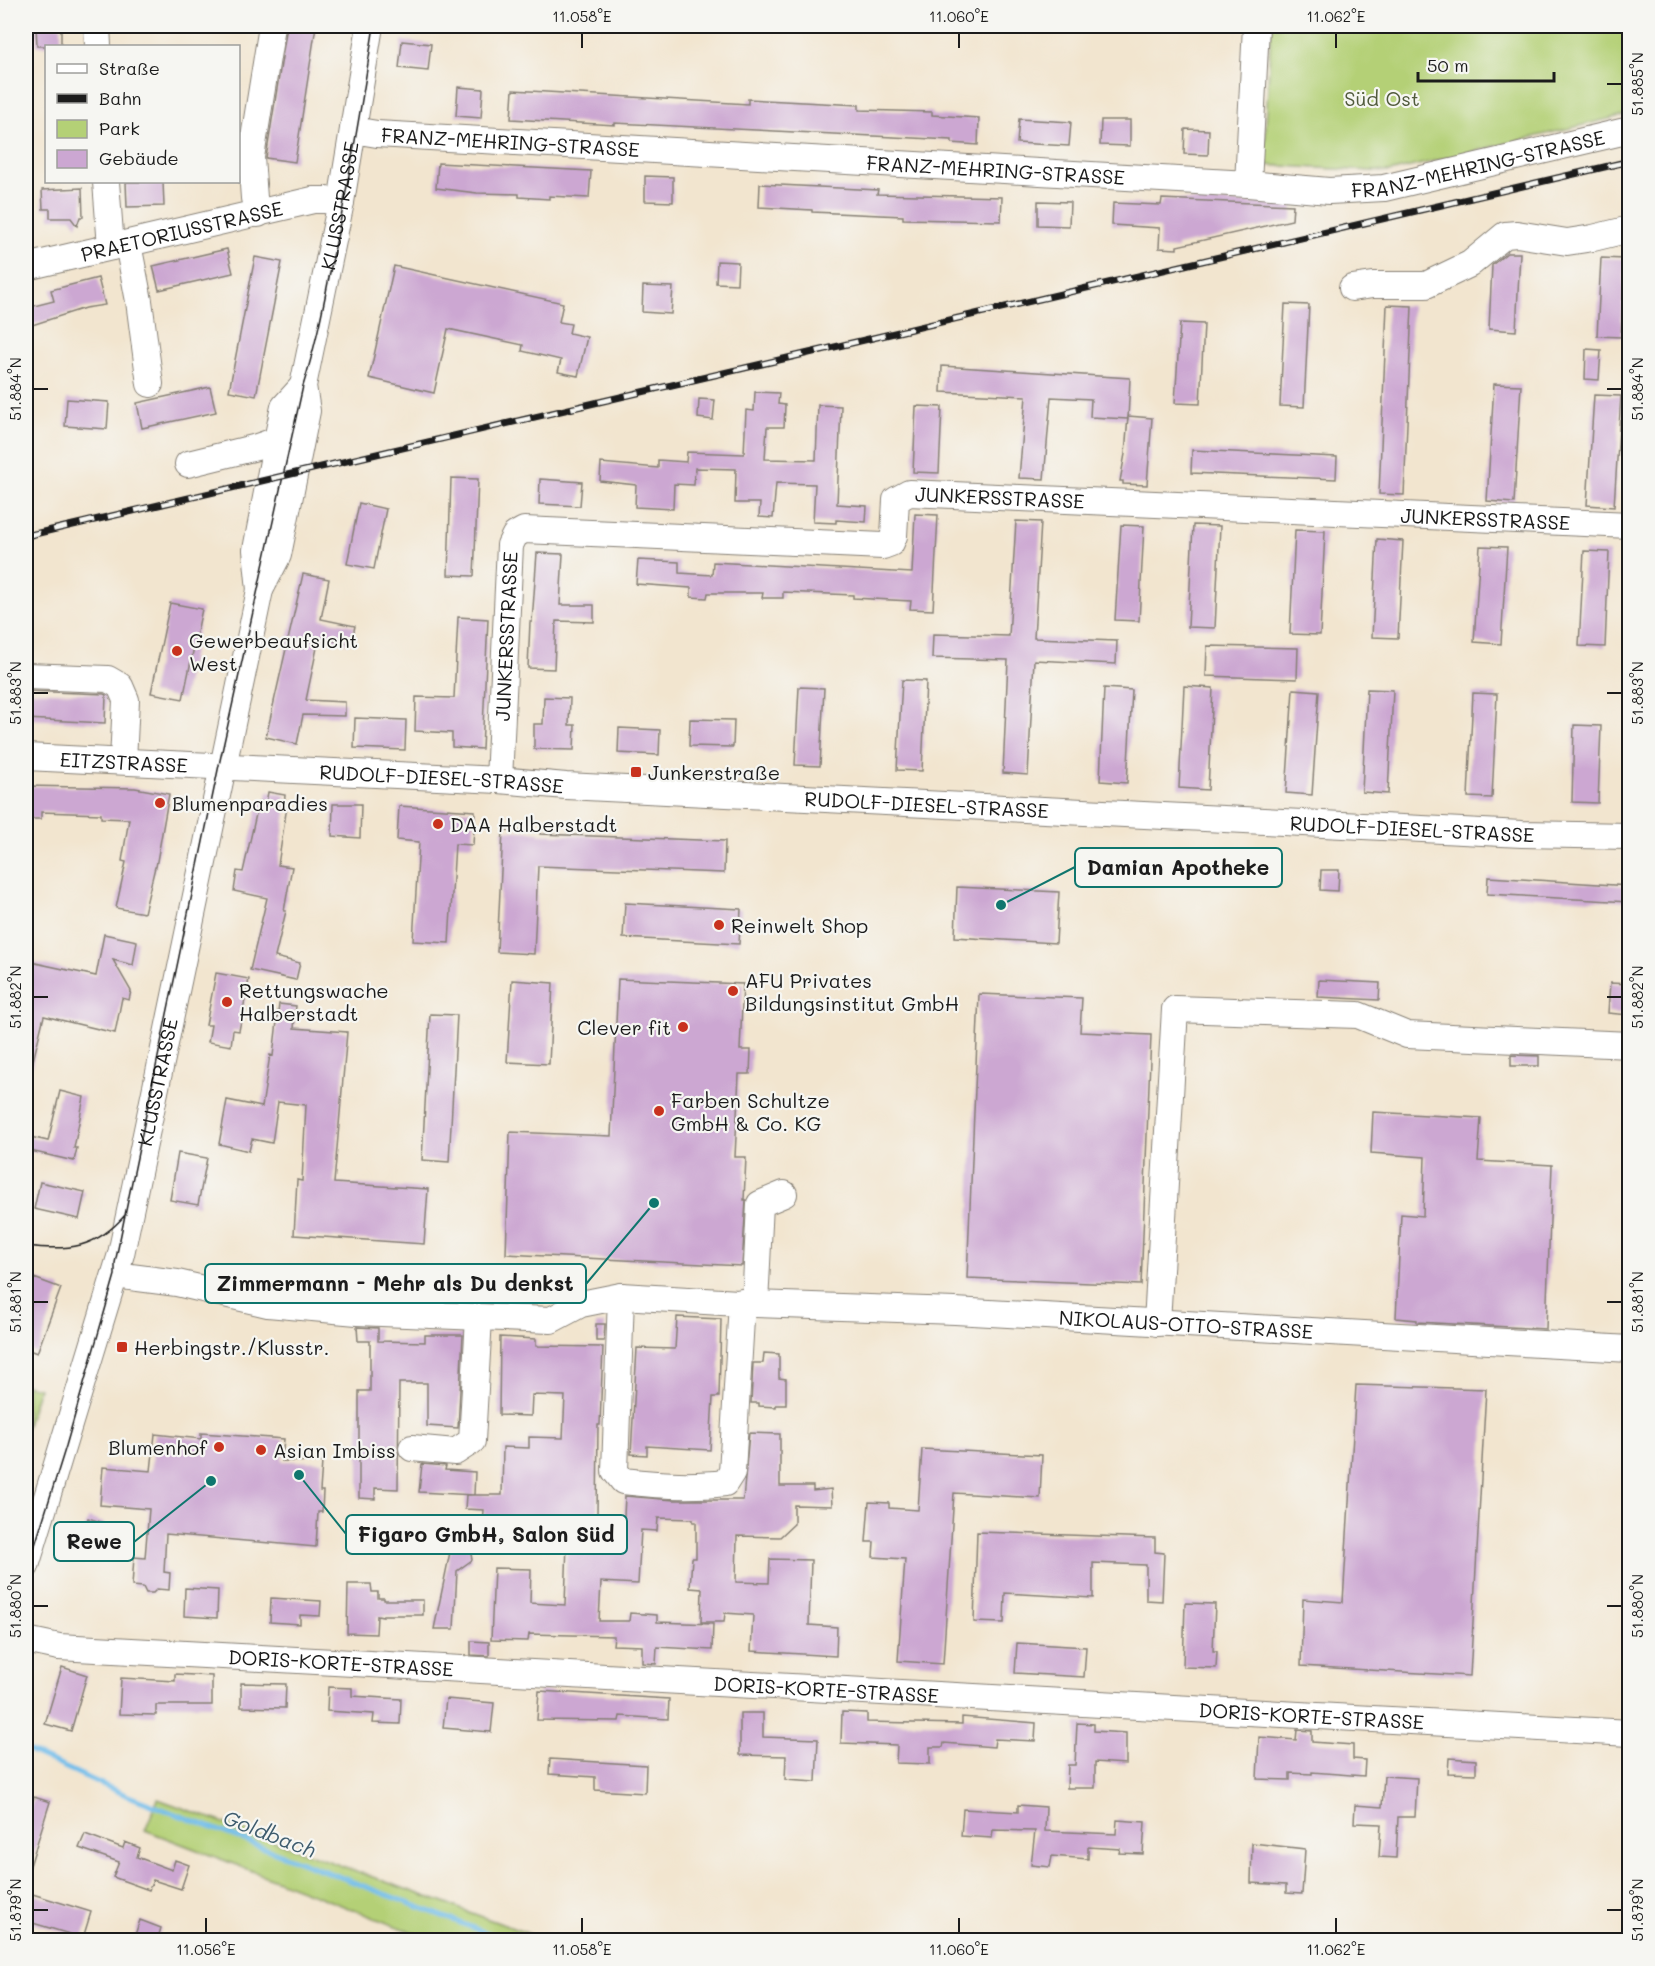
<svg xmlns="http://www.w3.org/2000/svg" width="1655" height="1966" viewBox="0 0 1655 1966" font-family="Mali,sans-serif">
	<rect width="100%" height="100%" fill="#f6f6f2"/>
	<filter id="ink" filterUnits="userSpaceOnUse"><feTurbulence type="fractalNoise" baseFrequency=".0167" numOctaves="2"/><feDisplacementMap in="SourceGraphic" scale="12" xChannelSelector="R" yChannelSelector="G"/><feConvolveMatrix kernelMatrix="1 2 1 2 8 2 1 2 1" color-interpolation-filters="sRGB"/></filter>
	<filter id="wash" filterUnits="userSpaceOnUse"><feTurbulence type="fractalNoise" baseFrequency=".008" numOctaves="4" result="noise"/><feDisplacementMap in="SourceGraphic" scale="24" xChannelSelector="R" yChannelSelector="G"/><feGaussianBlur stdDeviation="1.35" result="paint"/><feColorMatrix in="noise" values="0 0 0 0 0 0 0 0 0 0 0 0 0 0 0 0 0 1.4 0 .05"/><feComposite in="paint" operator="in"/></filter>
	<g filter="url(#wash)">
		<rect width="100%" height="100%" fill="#f2e5cf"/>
		<path fill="#b4d076" stroke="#687649" stroke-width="1.5" d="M1271 26H1629V114L1389 172 1264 165Z
			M26 1385 39 1388 26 1428Z
			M158 1799 546 1940H432L145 1830Z"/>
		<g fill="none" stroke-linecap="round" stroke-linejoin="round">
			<path stroke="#71bdea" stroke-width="5" d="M26 1750 126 1795 505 1940"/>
		</g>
		<g id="blocks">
			<path fill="#cca7d2" d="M36 26H61V46H37Z
				M287 26H316L295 162 266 158Z
				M402 41 431 44 428 71 399 68Z
				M458 87 483 89 481 118 456 116Z
				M513 90 748 104V99L859 105V110L932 112V115L979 118 978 145 952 143V140L615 123V125L511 119Z
				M1019 119 1071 122 1069 146 1017 143Z
				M1101 120H1130V146L1100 145Z
				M1185 129 1209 130 1208 155 1184 154Z
				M438 163 591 171 589 198 549 196V199L519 197V194L477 193 436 188Z
				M645 176 673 177V202L645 201Z
				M126 182H163L164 206 127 207Z
				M760 184 878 190 877 194 1002 197 1001 221 903 219V216L812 212V210L759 207Z
				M82 188 83 217H80L77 226 71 218H50V209H43L42 190Z
				M1162 199 1293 205 1292 220 1177 246V249L1159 248 1160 228 1112 225 1113 203 1161 205Z
				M1038 201 1070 202 1069 226 1038 225Z
				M227 249 233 273 159 290 153 266Z
				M1507 253H1520L1516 331 1489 329 1492 265Z
				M255 257 282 262 256 396 229 391Z
				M1601 258 1625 259 1621 337 1597 336Z
				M717 261 738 262 737 284 716 283Z
				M394 266 563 303 559 322 571 324 569 333 587 337 578 376 558 372 561 360 522 351 523 345 448 329 434 393 369 378Z
				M98 278 105 305 85 308 26 327V308L54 301 51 290Z
				M643 286 673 287 671 314 642 312Z
				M1285 304 1309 305 1304 407 1280 406Z
				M1387 305 1412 306 1404 495 1379 494Z
				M1180 323 1204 324 1200 404 1175 403Z
				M1586 349 1601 350 1599 380 1585 379Z
				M942 366 1130 378 1128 419 1090 417 1091 399 1051 397 1044 479 1019 478 1026 396 941 392Z
				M1494 384 1521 385 1514 503 1487 501Z
				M210 387 216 412 142 428 137 403Z
				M755 392 779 393 778 404 785 405 784 427H767L765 459 816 460 818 405 841 406 837 504 867 506 866 522 836 520V523L813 522 815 484 776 483 773 518 759 517 760 503H735L736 469 695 468 694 485 674 484 673 509 635 507 636 485 600 481 601 463 658 468V460L686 462 687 452 744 454 746 410 754 411Z
				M1594 395 1621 396 1614 507 1587 505Z
				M67 399 109 402 107 429 65 426Z
				M699 399 715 400 713 420 698 418Z
				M916 406 942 407 939 473 913 472Z
				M1128 416 1152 418 1147 485 1123 484V481H1120L1125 454Z
				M1192 450 1337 457 1336 479 1191 473Z
				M451 478 478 479 474 576 448 575Z
				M540 479 582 482 580 506 539 504Z
				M359 503 386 509 374 569 347 564Z
				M915 514 938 515 933 610 910 609 911 601 853 598V595L783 592V598H762L763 593H708L707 598 691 597V588L636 584 638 560 679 562V573L712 575 713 562 912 573Z
				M1016 521 1041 522 1034 638 1117 641 1116 664 1034 660 1028 775 1003 773 1008 660 932 658 933 634 1009 636Z
				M1121 525 1144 526 1139 621 1115 620Z
				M1193 525 1220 526 1215 628 1188 627Z
				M1295 530 1325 531 1320 635 1290 634Z
				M1377 539 1403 541 1398 638 1372 637Z
				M1480 546 1507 547 1501 644 1474 642Z
				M1584 551 1609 552 1605 647 1579 646Z
				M537 553 563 554 560 605H594V622L556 621 554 669 528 668 530 622H532Z
				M303 574 329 579 321 619 355 626 351 644 319 638 306 700 345 702V716L303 715 297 744 266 737Z
				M170 603 202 609 183 699 151 693Z
				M458 617 488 619 482 749 452 747V733L415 731 416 697 454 698Z
				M1207 646 1298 648 1297 679 1206 676Z
				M902 680 926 681 922 771 897 770Z
				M1184 686 1213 688 1208 790 1179 788Z
				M799 687 824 688 820 766 795 765Z
				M1104 688 1132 690 1127 783 1100 781Z
				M1293 689 1319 691 1312 795 1286 793Z
				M1367 689 1393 690 1388 794 1362 792Z
				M26 691 104 694 106 695 105 723 26 719Z
				M1473 693 1497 694 1492 798 1468 797Z
				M544 697 570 698 569 725H575L574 750 534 749V724H543Z
				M355 718 406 720 405 750 354 748Z
				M690 719 734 720 733 747 689 746Z
				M1574 725 1601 726 1598 803 1572 802Z
				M619 728 660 730 659 755 618 753Z
				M26 786 135 788 169 794 156 867H155L144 913 116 908 126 862 122 861 129 819 101 818V814L41 812V819H26Z
				M268 792 285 795 284 806H287L278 865 292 867 284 911H286L275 957 300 963 296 980 250 970 267 898 234 891 237 871 243 872 259 801 266 803Z
				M333 804H361L360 838 332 836Z
				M399 806 475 811 473 845 455 844 449 943 413 941 419 842 397 840Z
				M503 830 540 832V834L725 841 724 873 538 866 534 954 497 952Z
				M1321 870H1339L1338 891 1320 890Z
				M1488 877 1629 886V902L1487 894Z
				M957 887 1059 892 1056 943 955 937Z
				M625 903 741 909 739 944 623 938Z
				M104 934 137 941 133 965 113 960 131 991 129 1000 122 998 115 1033 44 1016 31 1069H26V961L96 976Z
				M216 973 249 979 239 1031 233 1030 231 1046 208 1042 211 1025H206Z
				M618 979 743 984 740 1050H751L750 1074H739L735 1157H746L744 1200H746L742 1266 506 1254 510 1132 611 1136Z
				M512 980 553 983 549 1064 507 1062Z
				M1319 980 1380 983 1379 1000 1318 997Z
				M1610 983 1629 984V1015L1608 1013Z
				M979 994 1082 998 1080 1032 1151 1035 1141 1285 967 1278Z
				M279 1004 296 1006 294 1028 347 1032 334 1183 428 1189 424 1244 294 1235 297 1180 302 1181 306 1105 278 1102 272 1143 252 1139 249 1151 219 1144 227 1100 262 1107 270 1055 273 1056Z
				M430 1014 457 1015 449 1162 422 1160Z
				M1511 1055 1539 1056V1066H1511Z
				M60 1091 84 1097 74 1148H77L74 1161 26 1150V1136L48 1141Z
				M1373 1112 1481 1118 1478 1161 1552 1165 1546 1329 1417 1322V1320L1396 1318 1401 1214 1423 1216 1425 1157 1371 1153Z
				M178 1153 207 1158 198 1205 170 1200Z
				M40 1182 85 1192 79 1219 34 1209Z
				M34 1278 61 1288 37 1353 26 1349V1302Z
				M677 1317 721 1319 719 1397H713L710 1450 647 1446V1455L631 1454 637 1348 675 1349Z
				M596 1324H605L604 1341H596Z
				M357 1327 378 1328V1341L425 1342V1335H463L458 1428 427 1426V1383H399L398 1489 375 1488V1499L359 1498V1391H370V1341H358Z
				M500 1337 536 1339V1346L603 1347 600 1425H598L597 1516H624L625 1496 674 1500H743L749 1433 780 1434V1486H813V1491L831 1489 832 1506 794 1505V1524L780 1537 737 1536 736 1582 769 1583 770 1559 811 1560 809 1625 837 1627 836 1656 751 1651 753 1615 725 1613 724 1622H701L702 1589 690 1588 692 1558H696V1522H693V1519L658 1518 657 1531 641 1530 638 1584 601 1582 599 1621H629L630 1613 657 1615V1622L713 1624 712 1650 657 1647 656 1664 642 1663V1646L613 1645 614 1636 529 1634 528 1641 491 1640 494 1568 531 1569 530 1603 565 1605 567 1542 542 1541 543 1526 483 1525 484 1510 465 1509 466 1495H502L503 1447 529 1448V1437L563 1438 565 1396 532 1395 531 1416 499 1415Z
				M764 1353 779 1354V1378L786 1379V1405H776V1407L759 1406V1403H751L753 1363H763Z
				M1356 1385 1486 1389 1470 1676 1301 1666 1303 1599 1343 1602Z
				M201 1433 284 1439 282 1461 322 1462 320 1491H323L322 1512H318L316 1547 166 1534 164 1572 170 1573 169 1590 157 1589 153 1593H146L143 1587 132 1586 134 1557 145 1558 149 1509 100 1505 103 1467 151 1471 155 1434 201 1439Z
				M922 1449 1042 1455 1040 1498 954 1493 943 1664 898 1661 905 1559 873 1557 874 1542H866L869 1502 889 1503V1508L918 1510Z
				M422 1464 446 1466 445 1470 475 1472 474 1495 419 1492Z
				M88 1518 104 1523 98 1544 82 1539Z
				M977 1532 1155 1538V1552L1164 1553 1162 1601 1146 1600V1565L1093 1563V1598L1005 1593 1004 1623 974 1622Z
				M462 1545 470 1548 472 1560 457 1571 454 1629H434L450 1552 455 1546Z
				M348 1584H371L372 1592H378V1598H384V1600H423V1615H383V1617L377 1616 376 1634 347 1633Z
				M185 1588 218 1590 217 1618 184 1616Z
				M271 1598 321 1601 320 1616 300 1615V1624L270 1622Z
				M1185 1603 1215 1604 1213 1651H1217L1216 1668 1183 1667Z
				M471 1641 489 1642V1656L471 1655Z
				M1017 1643 1086 1647 1084 1677 1015 1673Z
				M62 1667 87 1675 71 1731 45 1724Z
				M175 1674 212 1676V1705H156V1715L119 1714 121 1678 175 1681Z
				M241 1683 286 1684 285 1708 241 1707Z
				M328 1687 352 1688V1696L401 1699 400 1724 373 1723 374 1714 327 1711Z
				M539 1691 669 1699 668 1719 620 1716 619 1721 537 1720Z
				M446 1699 494 1703 491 1732 443 1728Z
				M842 1712 867 1713V1722L962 1724V1717L1036 1723 1035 1741 995 1739 994 1747 944 1743 943 1747H930V1764L896 1763 897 1745 841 1743Z
				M740 1713H763V1737L818 1739 816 1782 785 1780 786 1756 740 1755Z
				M1077 1723 1094 1724V1731L1126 1733V1764L1095 1762V1788H1067L1068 1765H1075Z
				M1297 1730 1312 1731V1742L1353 1745V1759L1365 1760 1364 1776 1312 1772V1774L1290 1773V1780L1257 1779 1259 1737 1296 1740Z
				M1449 1758 1476 1760V1774L1448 1773Z
				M550 1759 646 1765 645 1793 595 1790V1777L549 1774Z
				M1384 1776 1417 1778 1415 1817H1398L1396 1858 1379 1857 1381 1824 1354 1823 1355 1805 1382 1807Z
				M34 1797 50 1802 29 1869H26V1819Z
				M1018 1805 1046 1807 1045 1831 1116 1834 1117 1820 1145 1822 1143 1854 1119 1853 1120 1849 1088 1847V1859L1052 1856 1050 1867 1031 1865 1035 1831 993 1830 992 1838 961 1836 963 1809 1018 1812Z
				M85 1834 123 1848 125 1842 140 1848 137 1857 172 1870 175 1860 189 1865 181 1889 153 1880 149 1890 113 1877 119 1862 79 1848Z
				M1252 1843 1305 1849 1302 1894 1286 1893V1885L1251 1883Z
				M26 1892 91 1912 83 1938 26 1921Z
				M140 1920 161 1928 157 1941H133Z"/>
		</g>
	</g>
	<g filter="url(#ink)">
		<use href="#blocks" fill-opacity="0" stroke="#878076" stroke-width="1.5"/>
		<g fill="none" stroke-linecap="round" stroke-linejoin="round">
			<g stroke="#878076" stroke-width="28">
				<g id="minor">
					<path d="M97 26 98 46"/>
					<path id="s1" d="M353 130 377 134 1248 184 1329 191 1384 188 1630 130"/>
					<path d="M106 182 111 247"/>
					<path d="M1248 184 1256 26"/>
					<path d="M258 214 254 198 251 157 272 26"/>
					<path d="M128 244 139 301 150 384"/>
					<path id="s2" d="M26 267 313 200H325L341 202"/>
					<path d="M1352 288 1373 285H1426L1470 264 1505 235 1517 234 1567 242 1593 238 1630 229"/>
					<path d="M188 464 257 447 292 435"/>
					<path d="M260 590 256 550 277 440 284 407 303 386"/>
					<path d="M26 676 108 679 120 686 126 700 123 761"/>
					<path id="s3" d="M26 757 499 780 566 786 1522 834 1630 836"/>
					<path id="s4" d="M499 780 510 545 515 535 524 530 883 546 891 543 894 536 896 500 909 493 1630 525"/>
					<path id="s5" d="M115 1275 177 1283 268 1304 357 1312 551 1320 581 1304 621 1296 755 1304 955 1311 1630 1349"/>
					<path d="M621 1296 615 1471 623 1481C656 1485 692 1487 725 1483L732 1472 742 1302"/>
					<path d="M755 1304 760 1204 784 1194"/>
					<path d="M1157 1323 1175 1009 1358 1015 1407 1035 1630 1045"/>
					<path d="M412 1448 455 1452 472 1441 479 1318"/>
					<path id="s6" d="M26 1566 121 1254 260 590 278 555 307 411 303 386 341 202 370 26"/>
					<path id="s7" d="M26 1640 59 1647 1630 1733"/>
				</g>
			</g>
			<use href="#minor" stroke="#fff" stroke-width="26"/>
			<path stroke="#1c1c1c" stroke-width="1.5" d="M26 1246C68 1251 96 1249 126 1214
				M26 1574 66 1446 115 1275V1263L219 765 303 386C317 342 325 297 334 252 350 177 362 101 374 26"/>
			<g stroke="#1c1c1c" stroke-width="7">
				<path id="rail" d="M26 536 1630 161"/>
			</g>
			<use href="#rail" stroke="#f6f6f2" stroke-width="4.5" stroke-dasharray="14" stroke-linecap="butt"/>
		</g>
	</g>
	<path fill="none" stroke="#1c1c1c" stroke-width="2" d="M582 33V48M959 33V48M1336 33V48M1607 84H1622M33 389H48M1607 389H1622M33 693H48M1607 693H1622M33 997H48M1607 997H1622M33 1302H48M1607 1302H1622M33 1606H48M1607 1606H1622M33 1910H48M1607 1910H1622M206 1918V1933M582 1918V1933M959 1918V1933M1336 1918V1933"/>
	<g fill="#c8321e" stroke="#f6f6f2" stroke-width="2">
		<circle cx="177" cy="651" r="6"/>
		<rect x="630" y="766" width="12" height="12" rx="3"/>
		<circle cx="160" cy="803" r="6"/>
		<circle cx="438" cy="824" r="6"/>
		<circle cx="719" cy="925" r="6"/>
		<circle cx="733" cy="991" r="6"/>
		<circle cx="227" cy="1002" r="6"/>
		<circle cx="683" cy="1027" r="6"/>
		<circle cx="659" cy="1111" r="6"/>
		<rect x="116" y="1341" width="12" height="12" rx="3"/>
		<circle cx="219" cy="1447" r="6"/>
		<circle cx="261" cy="1450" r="6"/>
	</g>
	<g text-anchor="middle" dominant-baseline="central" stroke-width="4.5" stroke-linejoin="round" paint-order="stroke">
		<g font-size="20" fill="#515b3c" stroke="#f6f6f2">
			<text x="1382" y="98">Süd Ost</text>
		</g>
		<g font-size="20" fill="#1c1c1c" stroke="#f6f6f2">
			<text stroke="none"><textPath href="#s1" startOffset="158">FRANZ-MEHRING-STRASSE</textPath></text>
			<text stroke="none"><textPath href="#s1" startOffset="1130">FRANZ-MEHRING-STRASSE</textPath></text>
			<text stroke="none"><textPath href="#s1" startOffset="644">FRANZ-MEHRING-STRASSE</textPath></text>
			<text stroke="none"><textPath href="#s6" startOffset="1400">KLUSSTRASSE</textPath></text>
			<text stroke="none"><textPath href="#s2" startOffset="160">PRAETORIUSSTRASSE</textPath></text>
			<text stroke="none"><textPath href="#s4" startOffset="774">JUNKERSSTRASSE</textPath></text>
			<text stroke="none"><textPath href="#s4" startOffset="1260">JUNKERSSTRASSE</textPath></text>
			<text stroke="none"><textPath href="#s4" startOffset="144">JUNKERSSTRASSE</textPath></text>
			<text stroke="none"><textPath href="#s3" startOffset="98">EITZSTRASSE</textPath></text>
			<text stroke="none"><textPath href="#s3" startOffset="416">RUDOLF-DIESEL-STRASSE</textPath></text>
			<text stroke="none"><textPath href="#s3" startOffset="902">RUDOLF-DIESEL-STRASSE</textPath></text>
			<text stroke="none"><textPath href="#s3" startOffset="1388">RUDOLF-DIESEL-STRASSE</textPath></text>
			<text stroke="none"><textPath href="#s6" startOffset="502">KLUSSTRASSE</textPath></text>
			<text stroke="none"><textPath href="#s5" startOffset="1080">NIKOLAUS-OTTO-STRASSE</textPath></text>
			<text stroke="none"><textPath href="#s7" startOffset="316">DORIS-KORTE-STRASSE</textPath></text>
			<text stroke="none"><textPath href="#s7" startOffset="802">DORIS-KORTE-STRASSE</textPath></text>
			<text stroke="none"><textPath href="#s7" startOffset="1288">DORIS-KORTE-STRASSE</textPath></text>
		</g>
		<g font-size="20" fill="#1c1c1c" stroke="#f6f6f2" text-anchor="start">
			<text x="189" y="640">Gewerbeaufsicht<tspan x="189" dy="23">West</tspan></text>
			<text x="648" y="772">Junkerstraße</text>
			<text x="172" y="803">Blumenparadies</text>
			<text x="450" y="824">DAA Halberstadt</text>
			<text x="731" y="925">Reinwelt Shop</text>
			<text x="745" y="980">AFU Privates<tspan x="745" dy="23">Bildungsinstitut GmbH</tspan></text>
			<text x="239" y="990">Rettungswache<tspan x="239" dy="23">Halberstadt</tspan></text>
			<text x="671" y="1027" text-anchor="end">Clever fit</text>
			<text x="671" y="1100">Farben Schultze<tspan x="671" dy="23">GmbH &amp; Co. KG</tspan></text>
			<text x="134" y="1347">Herbingstr./Klusstr.</text>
			<text x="207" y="1447" text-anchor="end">Blumenhof</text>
			<text x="273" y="1450">Asian Imbiss</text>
		</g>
		<g font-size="21" font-style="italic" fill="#3e5c6e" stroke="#f6f6f2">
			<text transform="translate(270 1833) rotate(21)">Goldbach</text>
		</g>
	</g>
	<path fill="none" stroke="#0f766e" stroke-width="2" d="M1001 905L1075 867M654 1203L586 1284M299 1475L346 1534M211 1481L134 1542"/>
	<g fill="#0f766e" stroke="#f6f6f2" stroke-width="2">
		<circle cx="1001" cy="905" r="6"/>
		<circle cx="654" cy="1203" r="6"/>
		<circle cx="299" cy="1475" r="6"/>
		<circle cx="211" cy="1481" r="6"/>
	</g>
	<g fill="#f6f6f2" stroke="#0f766e" stroke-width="2">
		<rect x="1075" y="848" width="207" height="39" rx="6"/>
		<rect x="205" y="1264" width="381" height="39" rx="6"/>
		<rect x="346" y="1515" width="281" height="39" rx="6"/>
		<rect x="54" y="1522" width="80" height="39" rx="6"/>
	</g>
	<g font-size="21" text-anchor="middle" font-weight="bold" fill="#1c1c1c">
		<text x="1178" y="875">Damian Apotheke</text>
		<text x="395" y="1291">Zimmermann - Mehr als Du denkst</text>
		<text x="486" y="1542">Figaro GmbH, Salon Süd</text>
		<text x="94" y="1549">Rewe</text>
	</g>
	<rect width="1655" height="1966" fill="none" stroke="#f6f6f2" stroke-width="66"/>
	<rect x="45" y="45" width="195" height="138" fill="#f6f6f2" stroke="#9f9f9c" stroke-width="1.5"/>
	<rect x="57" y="64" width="30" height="9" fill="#ffffff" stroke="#9f9f9c" stroke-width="1.5"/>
	<text x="99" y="75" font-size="18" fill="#1c1c1c">Straße</text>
	<rect x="57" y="94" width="30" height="9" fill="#1c1c1c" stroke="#9f9f9c" stroke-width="1.5"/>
	<text x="99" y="105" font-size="18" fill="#1c1c1c">Bahn</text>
	<rect x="57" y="120" width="30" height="18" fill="#b4d076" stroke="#9f9f9c" stroke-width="1.5"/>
	<text x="99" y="135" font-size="18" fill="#1c1c1c">Park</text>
	<rect x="57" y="150" width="30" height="18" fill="#cca7d2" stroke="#9f9f9c" stroke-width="1.5"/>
	<text x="99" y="165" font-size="18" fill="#1c1c1c">Gebäude</text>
	<path d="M1418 72v9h136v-9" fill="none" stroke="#1c1c1c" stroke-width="3"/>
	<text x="1427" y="72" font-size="18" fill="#1c1c1c" stroke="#f6f6f2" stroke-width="4.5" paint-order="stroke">50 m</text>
	<rect x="33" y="33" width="1589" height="1900" fill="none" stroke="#1c1c1c" stroke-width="2"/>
	<g font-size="15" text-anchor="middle" fill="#1c1c1c">
		<text x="582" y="22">11.058°E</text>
		<text x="959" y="22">11.060°E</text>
		<text x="1336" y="22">11.062°E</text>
		<text transform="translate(1638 84) rotate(-90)" y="5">51.885°N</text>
		<text transform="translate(16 389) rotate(-90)" y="5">51.884°N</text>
		<text transform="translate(1638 389) rotate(-90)" y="5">51.884°N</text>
		<text transform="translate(16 693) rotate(-90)" y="5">51.883°N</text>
		<text transform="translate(1638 693) rotate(-90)" y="5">51.883°N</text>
		<text transform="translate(16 997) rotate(-90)" y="5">51.882°N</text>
		<text transform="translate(1638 997) rotate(-90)" y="5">51.882°N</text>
		<text transform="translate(16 1302) rotate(-90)" y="5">51.881°N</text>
		<text transform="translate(1638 1302) rotate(-90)" y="5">51.881°N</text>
		<text transform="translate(16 1606) rotate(-90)" y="5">51.880°N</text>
		<text transform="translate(1638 1606) rotate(-90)" y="5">51.880°N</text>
		<text transform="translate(16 1910) rotate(-90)" y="5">51.879°N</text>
		<text transform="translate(1638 1910) rotate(-90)" y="5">51.879°N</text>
		<text x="206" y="1955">11.056°E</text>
		<text x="582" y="1955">11.058°E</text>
		<text x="959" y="1955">11.060°E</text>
		<text x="1336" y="1955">11.062°E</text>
	</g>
</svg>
